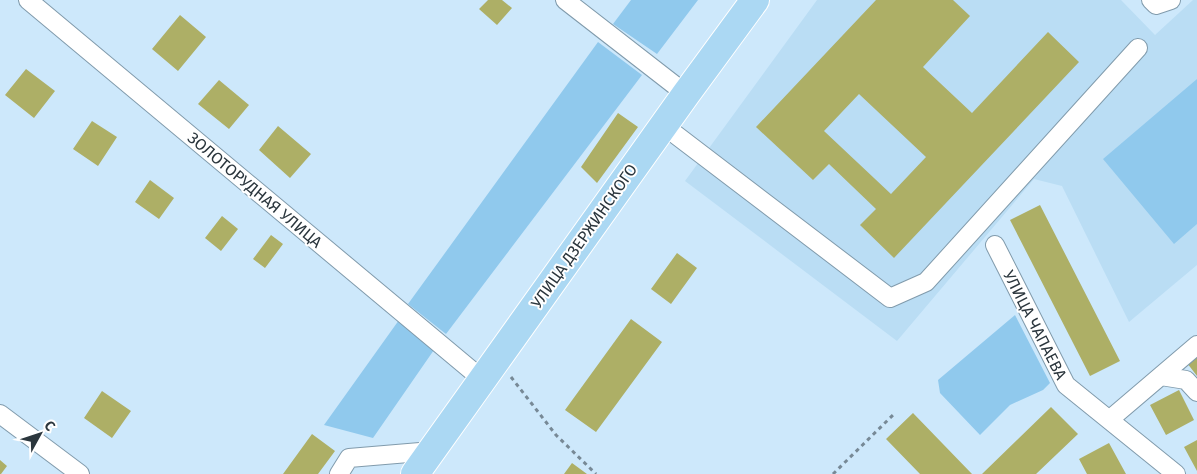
<svg xmlns="http://www.w3.org/2000/svg" width="1197" height="474" viewBox="0 0 1197 474" font-family="'Fira Sans',sans-serif">
	<rect width="100%" height="100%" fill="#cde8fb"/>
	<path fill="#baddf4" d="M817 0H1121L1155 35 1193 0H1197V265L1129 322 1062 186 1034 179 897 341 685 181Z"/>
	<path fill="#90c9ed" d="M631 0H698L657 54 613 24Z
		M598 42 642 75 446 334 408 304Z
		M1197 79V224L1174 244 1103 159Z
		M1015 315 1050 383 1043 390 1010 405 980 435 940 393 938 380Z
		M399 320 436 347 373 438 324 425Z"/>
	<path fill="#adaf66" fill-rule="evenodd" d="M488 0H502L512 8 497 25 479 9Z
		M876 0H953L970 16 923 67 972 113 1048 32 1079 62 894 258 860 225 876 209 829 164 813 180 756 127ZM859 94 926 157 891 194 824 131Z
		M180 15 206 37 178 71 152 49Z
		M26 69 55 91 34 118 5 95Z
		M219 80 249 105 229 129 198 104Z
		M618 113 638 127 597 183 581 167Z
		M92 121 117 137 98 166 73 149Z
		M278 126 311 154 290 178 259 150Z
		M150 180 174 198 159 219 135 202Z
		M1040 205 1120 361 1090 376 1010 220Z
		M222 216 238 229 221 251 205 238Z
		M271 235 283 244 265 268 253 259Z
		M677 253 697 268 671 304 651 289Z
		M631 319 662 342 596 432 565 410Z
		M1197 355V376L1187 363Z
		M1179 390 1194 420 1166 435 1150 405Z
		M102 391 131 411 112 438 84 418Z
		M1051 407 1078 434 1036 474H982Z
		M913 413 972 474H920L886 439Z
		M312 434 335 451 318 474H283Z
		M1197 440V471L1184 447Z
		M1109 443 1126 474H1087L1079 459Z
		M0 460 7 466 1 474H0Z
		M572 463 587 474H564Z"/>
	<g fill="none" stroke-linecap="round" stroke-linejoin="round">
		<g stroke="#819bac" stroke-width="20">
			<path id="minor" d="M28 0 483 380
				M565 0 686 94
				M1151 0 1156 5 1171 0
				M663 125 890 298 926 282 1138 48
				M995 245 1066 385 1176 474
				M1161 376 1186 380 1197 392
				M0 414 80 474
				M1109 420 1197 345
				M339 474 349 458 432 451"/>
		</g>
		<g stroke="#fff" stroke-width="30">
			<path id="primary" d="M415 474 686 94 755 0"/>
		</g>
		<path stroke="#778996" stroke-width="3" stroke-dasharray="4 4" stroke-linecap="butt" d="M511 377 556 435 596 474
			M833 474 893 415"/>
		<use href="#minor" stroke="#fff" stroke-width="18"/>
		<use href="#primary" stroke="#abd8f3" stroke-width="28"/>
	</g>
	<g text-anchor="middle" dominant-baseline="central" stroke-width="4" stroke-linejoin="round" paint-order="stroke">
		<g font-size="16" fill="#2b363d" stroke="#fff">
			<text transform="translate(255 190) rotate(40)">ЗОЛОТОРУДНАЯ УЛИЦА</text>
			<text transform="translate(584 236) rotate(-55)">УЛИЦА ДЗЕРЖИНСКОГО</text>
			<text transform="translate(1035 325) rotate(63)">УЛИЦА ЧАПАЕВА</text>
		</g>
	</g>
	<g transform="translate(40 434) rotate(50)" stroke="#ffffff" stroke-width="4" paint-order="stroke">
	<path d="M0-4L9 19L0 12L-9 19Z" fill="#2b363d"/>
	<text y="-8" font-size="14" font-weight="bold" text-anchor="middle" fill="#2b363d">С</text>
	</g>
</svg>
